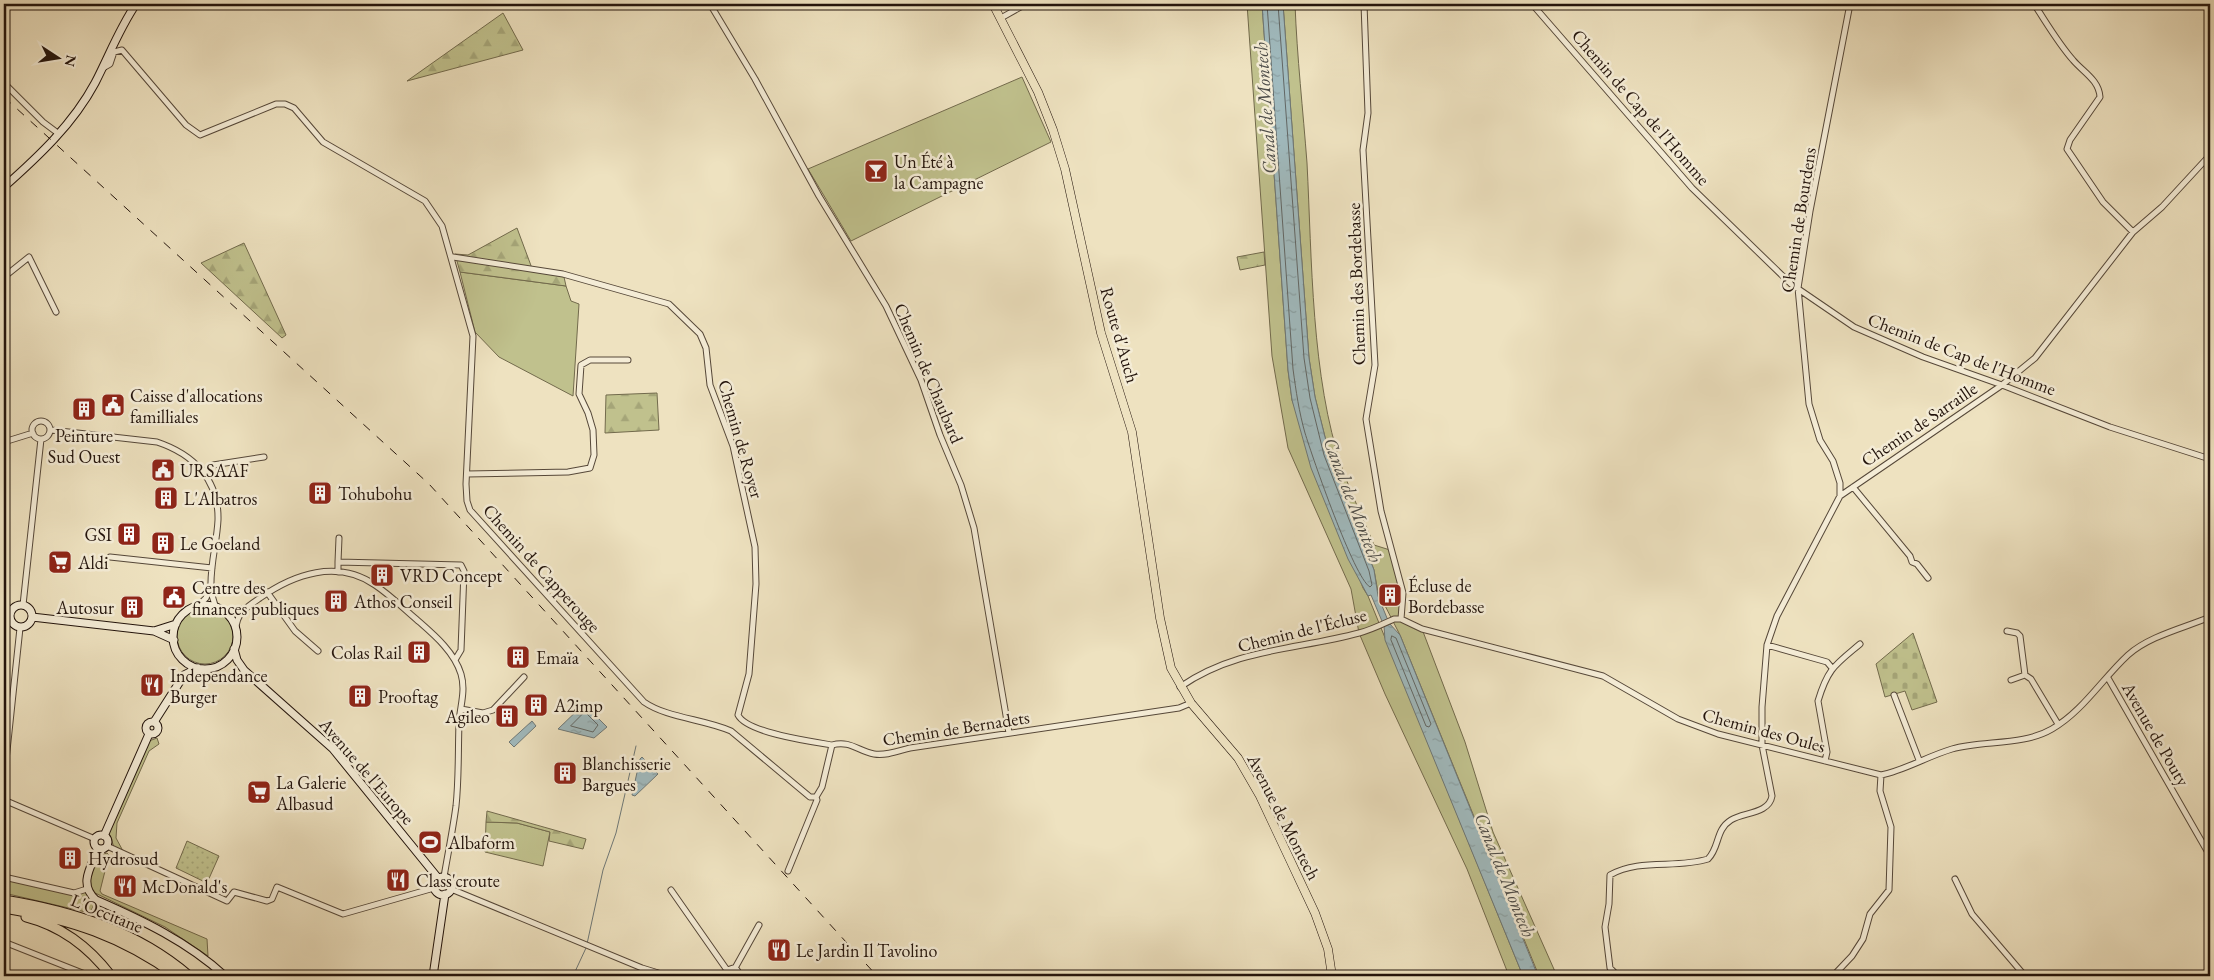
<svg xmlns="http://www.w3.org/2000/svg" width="2214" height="980" viewBox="0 0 2214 980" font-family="'EB Garamond',serif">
	<defs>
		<pattern id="forest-firs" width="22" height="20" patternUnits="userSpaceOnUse" patternTransform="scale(1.25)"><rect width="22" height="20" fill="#c0c18d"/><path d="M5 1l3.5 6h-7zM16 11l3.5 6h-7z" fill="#a5a578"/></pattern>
		<pattern id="cemetery-stones" width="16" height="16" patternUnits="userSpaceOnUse" patternTransform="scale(1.25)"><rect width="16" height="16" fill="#c0c18d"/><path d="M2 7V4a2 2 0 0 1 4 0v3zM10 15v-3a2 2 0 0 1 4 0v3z" fill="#a5a578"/></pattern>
		<pattern id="park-dots" width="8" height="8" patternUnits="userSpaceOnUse" patternTransform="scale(1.25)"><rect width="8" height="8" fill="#c0c18d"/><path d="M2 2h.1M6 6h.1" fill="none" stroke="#a5a578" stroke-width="1.8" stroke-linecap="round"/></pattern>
		<pattern id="water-ripples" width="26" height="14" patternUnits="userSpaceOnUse" patternTransform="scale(1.25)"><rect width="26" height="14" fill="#a0babe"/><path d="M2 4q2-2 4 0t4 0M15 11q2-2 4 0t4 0" fill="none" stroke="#8a9fa2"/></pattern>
	</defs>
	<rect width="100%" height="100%" fill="#eee2c0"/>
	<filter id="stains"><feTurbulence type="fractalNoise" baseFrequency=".004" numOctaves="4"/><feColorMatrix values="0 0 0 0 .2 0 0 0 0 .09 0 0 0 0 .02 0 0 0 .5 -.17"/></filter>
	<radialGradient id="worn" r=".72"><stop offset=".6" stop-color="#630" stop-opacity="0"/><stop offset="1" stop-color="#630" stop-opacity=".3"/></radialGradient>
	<path fill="#c0c18d" stroke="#726a4c" d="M1247 4H1262L1288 370 1292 400 1363 588 1368 596 1523 976H1509L1467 869 1385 694 1359 633 1351 589 1288 448 1272 356Z
		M1283 4H1295C1297 57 1303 110 1307 163 1312 259 1311 377 1342 468 1351 494 1364 520 1374 545L1390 550 1403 593 1401 619 1422 629 1465 742 1493 832 1557 976H1539L1400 635 1378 592 1374 570 1329 453 1315 397 1309 358Z
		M1022 77 1051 142 851 241 808 169Z
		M460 272 566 286 571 301 579 304 573 396 499 357 475 332Z
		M177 636a28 28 0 1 1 56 0a28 28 0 1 1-56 0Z
		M157 738 159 744 149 751 117 823 116 838 123 851 114 847 109 833 149 741Z
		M486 822 517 823 550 832 543 866 485 852Z
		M107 853 109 855 100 891 102 894 207 939 208 956 165 927 91 891 89 878 98 856Z
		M4 877 74 893 87 889 96 900 90 913 4 893Z"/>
	<path fill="url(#forest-firs)" stroke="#726a4c" d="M503 13 523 50 407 81Z
		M517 228 533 271 564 277 566 286 460 272 455 254 468 255Z
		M244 243 286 335 282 338 201 263Z
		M1264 252 1265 265 1240 270 1237 257Z
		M657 393 659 430 605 433 606 395Z
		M487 811 586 839 583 849 549 841 550 832 517 823 486 822Z"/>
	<path fill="url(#cemetery-stones)" stroke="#726a4c" d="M1913 633 1937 702 1912 710 1905 691 1885 697 1876 664Z"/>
	<path fill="url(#park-dots)" stroke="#726a4c" d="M187 841 219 856 207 883 176 868Z"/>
	<path fill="url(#water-ripples)" stroke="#6e7877" d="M1262 4H1283L1309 358 1315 397 1329 453 1374 570 1378 596 1389 623 1400 635 1538 976H1523L1385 640 1384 626 1371 595 1368 596 1348 559 1311 468 1292 400 1288 370Z
		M584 704 607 727 594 738 558 729Z
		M532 721 536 726 514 747 509 742Z
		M642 757 658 774 635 796 632 795 640 759Z"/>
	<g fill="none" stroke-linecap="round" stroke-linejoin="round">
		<path stroke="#626765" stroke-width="1" d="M1267 4 1293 369C1296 391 1299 412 1305 433 1312 456 1354 578 1370 587L1372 585 1369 571 1324 455 1310 398 1304 358 1278 4
			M1392 636 1396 638 1431 724 1429 727 1426 726 1391 640Z
			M585 712 598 725 593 732 571 726Z"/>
		<path stroke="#6e7877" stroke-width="1" d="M587 944 603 870 616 833 636 746
			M573 976 586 948"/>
		<g stroke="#564839" stroke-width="7">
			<path id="street" d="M710 4 755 79 819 196 886 306 921 380 940 435 961 485 974 528 1009 733
				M1364 4 1368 113 1363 150 1375 365 1366 419 1381 511 1403 593 1401 619
				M1532 4 1692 188 1791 284 1854 327 1923 357 2002 385 2110 427 2210 459
				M2034 4C2046 22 2058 43 2073 60 2083 72 2099 80 2100 97L2070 140 2067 149 2103 202 2133 232
				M1001 18 1026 4
				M103 68 110 64 114 52 122 50 186 125 200 135 276 104H285L294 108 323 142 425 201 442 226 473 336 466 484 467 501 470 510 644 702C667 718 704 719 731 731L810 797H816
				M6 85 43 122 59 134
				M453 257 563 274 669 304 700 334 706 348 710 385 733 446 755 547 756 584 749 674 738 715C747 733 813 742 832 745
				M4 277 29 257 56 312
				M32 430a9 9 0 1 1 18 0a9 9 0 1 1-18 0Z
				M51 430 157 442C193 454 219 479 218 520 217 542 210 565 211 588 211 595 214 600 215 606
				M4 442 33 433
				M203 472 213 465 264 457
				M467 474 568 472 590 468 594 455 593 430 588 413 579 394 581 365 590 360H628
				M1853 487 1910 556 1912 562 1917 564 1928 578
				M1840 496V483L1833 461 1820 440 1809 404 1798 288 1810 211 1850 4
				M110 557 212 568
				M338 562 339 538
				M338 572V562L461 565 464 571 461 650 455 660
				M267 592 295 631 318 651
				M23 605 41 439
				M198 606 206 598 209 590
				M224 611 242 609
				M236 629C236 613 248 606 260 598 294 574 337 559 375 585 390 595 403 608 416 619 433 634 454 651 461 674 466 691 460 706 459 723 458 750 459 778 456 806 453 829 448 853 444 877
				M2007 631 2017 633 2020 636 2025 675
				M1767 645 1827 662 1832 668
				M2108 678 2210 856
				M2011 680 2025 675 2031 679 2058 724
				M1180 687C1237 648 1296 650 1359 633 1371 630 1383 624 1394 619H1401L1422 629 1603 676 1678 719 1718 734 1881 775C1903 771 1928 756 1952 749 1983 740 2023 746 2052 729 2083 711 2102 679 2128 655 2149 636 2184 628 2210 617
				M1894 695 1919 760
				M461 709 483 713 493 710 524 677
				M1825 761 1827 752 1818 701C1828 668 1835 665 1860 644
				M4 779 20 628
				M4 800 95 839
				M107 846 227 901 234 892 267 901 272 899 277 887 343 914 434 888
				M788 871 817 800 816 797 822 787 832 745C850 740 858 751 874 754 886 756 898 751 910 748L1179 708 1191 703
				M4 877 74 893 87 889
				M1955 879 1972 914 2025 976
				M451 889 642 968 668 976
				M671 890 727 970
				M4 942 90 976
				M735 968 759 925
				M724 976 727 970 733 968 737 970 741 976
				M1618 976 1610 968 1605 927 1609 904 1610 875C1640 858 1676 869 1708 859 1720 847 1715 830 1731 820 1744 812 1769 814 1772 796L1762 745V707L1767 645 1777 616 1840 496 2002 385 2035 358 2133 232 2162 207 2210 155
				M1833 976 1852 956 1863 939 1870 914 1889 890 1891 827 1880 791 1881 775"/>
		</g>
		<g stroke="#23140c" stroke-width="9">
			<path id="secondary" d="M4 187C39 156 73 124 95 83 109 56 119 29 136 4
				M10 616a11 11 0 1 1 22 0a11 11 0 1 1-22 0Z
				M173 637a32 32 0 1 1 64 0a32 32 0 1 1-64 0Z
				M32 617 154 631 176 624
				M154 631 174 640
				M234 649 237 660 244 670 333 749 438 878
				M146 728a6 6 0 1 1 12 0a6 6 0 1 1-12 0Z
				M154 722 184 675 198 668
				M94 842a7 7 0 1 1 14 0a7 7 0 1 1-14 0Z
				M104 836 149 734
				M98 849C91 867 78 884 96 900 142 920 188 942 225 976
				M434 886a9 9 0 1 1 18 0a9 9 0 1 1-18 0Z
				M433 976 445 894"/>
		</g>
		<g stroke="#23140c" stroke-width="9">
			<path id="primary" d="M993 4 1038 92 1053 130 1065 169 1101 333 1132 432 1160 618 1171 668 1191 703 1238 758 1260 796 1315 913 1328 949 1332 976"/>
		</g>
		<g stroke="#23140c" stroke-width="11">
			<path id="highway" d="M4 900C71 911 137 931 189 976
				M4 908C70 919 122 936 177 976
				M26 917C61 926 89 947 111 976"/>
		</g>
		<use href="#street" stroke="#f4ecd6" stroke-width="5"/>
		<use href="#secondary" stroke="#f4ecd6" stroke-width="7"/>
		<use href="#primary" stroke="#eee2c0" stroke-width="8"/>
		<use href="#highway" stroke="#eee2c0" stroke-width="9"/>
		<path stroke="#23140c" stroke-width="1" stroke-dasharray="9 9" stroke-linecap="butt" d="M4 97 429 484 877 976"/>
	</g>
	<defs>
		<g id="bar-square" transform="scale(1.25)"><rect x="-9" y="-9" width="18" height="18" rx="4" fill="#8f2418" stroke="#f4ecd6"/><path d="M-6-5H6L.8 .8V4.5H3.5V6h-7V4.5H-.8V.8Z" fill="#fff"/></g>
		<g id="civic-square" transform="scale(1.25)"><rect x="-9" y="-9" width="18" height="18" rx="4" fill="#8f2418" stroke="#f4ecd6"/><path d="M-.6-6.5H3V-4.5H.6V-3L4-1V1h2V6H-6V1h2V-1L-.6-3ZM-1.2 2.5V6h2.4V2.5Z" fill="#fff"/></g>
		<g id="building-square" transform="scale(1.25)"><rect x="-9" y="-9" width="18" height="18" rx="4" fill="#8f2418" stroke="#f4ecd6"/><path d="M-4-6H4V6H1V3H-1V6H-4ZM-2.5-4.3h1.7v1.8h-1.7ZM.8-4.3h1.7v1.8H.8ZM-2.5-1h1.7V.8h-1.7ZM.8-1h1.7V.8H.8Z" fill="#fff"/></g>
		<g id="supermarket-square" transform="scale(1.25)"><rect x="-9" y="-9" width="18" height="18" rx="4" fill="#8f2418" stroke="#f4ecd6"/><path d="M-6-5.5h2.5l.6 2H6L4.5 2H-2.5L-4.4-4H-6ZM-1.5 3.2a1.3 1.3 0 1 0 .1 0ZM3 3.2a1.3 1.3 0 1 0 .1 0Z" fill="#fff"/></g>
		<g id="restaurant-square" transform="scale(1.25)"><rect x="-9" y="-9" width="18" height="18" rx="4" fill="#8f2418" stroke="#f4ecd6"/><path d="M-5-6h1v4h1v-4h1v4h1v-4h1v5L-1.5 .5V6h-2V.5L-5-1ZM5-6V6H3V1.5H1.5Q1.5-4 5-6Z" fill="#fff"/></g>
		<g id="stadium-square" transform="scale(1.25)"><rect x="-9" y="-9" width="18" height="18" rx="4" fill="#8f2418" stroke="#f4ecd6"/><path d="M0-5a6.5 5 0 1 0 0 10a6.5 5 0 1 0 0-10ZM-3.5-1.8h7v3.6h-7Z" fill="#fff"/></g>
	</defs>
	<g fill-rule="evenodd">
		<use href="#bar-square" x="876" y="171"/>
		<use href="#civic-square" x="113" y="405"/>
		<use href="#building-square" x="84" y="409"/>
		<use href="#civic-square" x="163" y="470"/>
		<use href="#building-square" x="320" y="493"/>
		<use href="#building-square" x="166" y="498"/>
		<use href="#building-square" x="129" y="534"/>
		<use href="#building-square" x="163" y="543"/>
		<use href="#supermarket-square" x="60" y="562"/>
		<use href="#building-square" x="382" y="575"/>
		<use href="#building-square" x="1390" y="595"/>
		<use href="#civic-square" x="174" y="597"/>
		<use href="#building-square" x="336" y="601"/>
		<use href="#building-square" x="132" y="607"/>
		<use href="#building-square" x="419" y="652"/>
		<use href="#building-square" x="518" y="657"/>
		<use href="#restaurant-square" x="152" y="685"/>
		<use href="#building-square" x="360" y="696"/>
		<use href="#building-square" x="536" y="705"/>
		<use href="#building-square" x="507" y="716"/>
		<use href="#building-square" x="565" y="773"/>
		<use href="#supermarket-square" x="259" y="792"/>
		<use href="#stadium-square" x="430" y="842"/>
		<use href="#building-square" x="70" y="858"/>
		<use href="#restaurant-square" x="398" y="880"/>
		<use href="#restaurant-square" x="125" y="886"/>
		<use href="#restaurant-square" x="779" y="950"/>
	</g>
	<g text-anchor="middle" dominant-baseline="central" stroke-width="5" stroke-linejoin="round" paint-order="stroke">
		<g font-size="18" fill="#23140c" stroke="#f4ecd6">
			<text transform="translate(1641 107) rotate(49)">Chemin de Cap de l'Homme</text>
			<text transform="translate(1798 220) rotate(-81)">Chemin de Bourdens</text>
			<text transform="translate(1356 284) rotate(-92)">Chemin des Bordebasse</text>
			<text transform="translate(1120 335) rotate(74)">Route d'Auch</text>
			<text transform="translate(1962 354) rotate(21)">Chemin de Cap de l'Homme</text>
			<text transform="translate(929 373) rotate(67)">Chemin de Chaubard</text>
			<text transform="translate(1919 424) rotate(-34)">Chemin de Sarraille</text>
			<text transform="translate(741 439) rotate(74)">Chemin de Royer</text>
			<text transform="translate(542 568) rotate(48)">Chemin de Capperouge</text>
			<text transform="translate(1302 630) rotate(-14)">Chemin de l'Écluse</text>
			<text transform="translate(956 728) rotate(-9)">Chemin de Bernadets</text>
			<text transform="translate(1764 730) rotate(15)">Chemin des Oules</text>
			<text transform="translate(2156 734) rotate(60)">Avenue de Pouty</text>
			<text transform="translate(367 771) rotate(49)">Avenue de l'Europe</text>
			<text transform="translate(1284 817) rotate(63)">Avenue de Montech</text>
			<text transform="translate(107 913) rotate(22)">L'Occitane</text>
		</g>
		<g font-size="18" fill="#23140c" stroke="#f4ecd6" text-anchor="start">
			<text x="894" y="161">Un Été à<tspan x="894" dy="21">la Campagne</tspan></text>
			<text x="130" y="395">Caisse d'allocations<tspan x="130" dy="21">familliales</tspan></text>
			<text x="84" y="435" text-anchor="middle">Peinture<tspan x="84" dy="21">Sud Ouest</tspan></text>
			<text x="180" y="470">URSAAF</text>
			<text x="338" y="493">Tohubohu</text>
			<text x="184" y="498">L'Albatros</text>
			<text x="112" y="534" text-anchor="end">GSI</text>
			<text x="180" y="543">Le Goeland</text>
			<text x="78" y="562">Aldi</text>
			<text x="400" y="575">VRD Concept</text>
			<text x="1408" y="585">Écluse de<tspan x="1408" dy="21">Bordebasse</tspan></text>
			<text x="192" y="587">Centre des<tspan x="192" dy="21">finances publiques</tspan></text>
			<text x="354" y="601">Athos Conseil</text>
			<text x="114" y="607" text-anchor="end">Autosur</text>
			<text x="402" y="652" text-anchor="end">Colas Rail</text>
			<text x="536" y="657">Emaïa</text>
			<text x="170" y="675">Independance<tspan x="170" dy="21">Burger</tspan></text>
			<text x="378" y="696">Prooftag</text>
			<text x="554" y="705">A2imp</text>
			<text x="490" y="716" text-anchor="end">Agileo</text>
			<text x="582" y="763">Blanchisserie<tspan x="582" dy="21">Bargues</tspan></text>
			<text x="276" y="782">La Galerie<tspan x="276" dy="21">Albasud</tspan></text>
			<text x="448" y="842">Albaform</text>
			<text x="88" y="858">Hydrosud</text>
			<text x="416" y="880">Class'croute</text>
			<text x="142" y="886">McDonald's</text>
			<text x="796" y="950">Le Jardin Il Tavolino</text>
		</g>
		<g font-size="19" font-style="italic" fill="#4f4e4a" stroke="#f4ecd6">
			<text transform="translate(1265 108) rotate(-94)">Canal de Montech</text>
			<text transform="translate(1353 500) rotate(69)">Canal de Montech</text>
			<text transform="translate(1505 875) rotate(68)">Canal de Montech</text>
		</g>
	</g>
	<rect width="2214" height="980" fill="none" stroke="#eee2c0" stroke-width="20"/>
	<rect x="5" y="5" width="2204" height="970" fill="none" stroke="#23140c" stroke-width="2.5"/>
	<rect x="10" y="10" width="2194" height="960" fill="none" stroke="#23140c"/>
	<g transform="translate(58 58) rotate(102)" stroke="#f4ecd6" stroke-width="4" paint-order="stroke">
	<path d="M0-4L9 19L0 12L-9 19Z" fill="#23140c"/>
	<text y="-8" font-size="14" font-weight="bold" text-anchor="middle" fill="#23140c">N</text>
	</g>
	<rect width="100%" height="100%" filter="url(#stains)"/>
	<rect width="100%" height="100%" fill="url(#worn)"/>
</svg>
